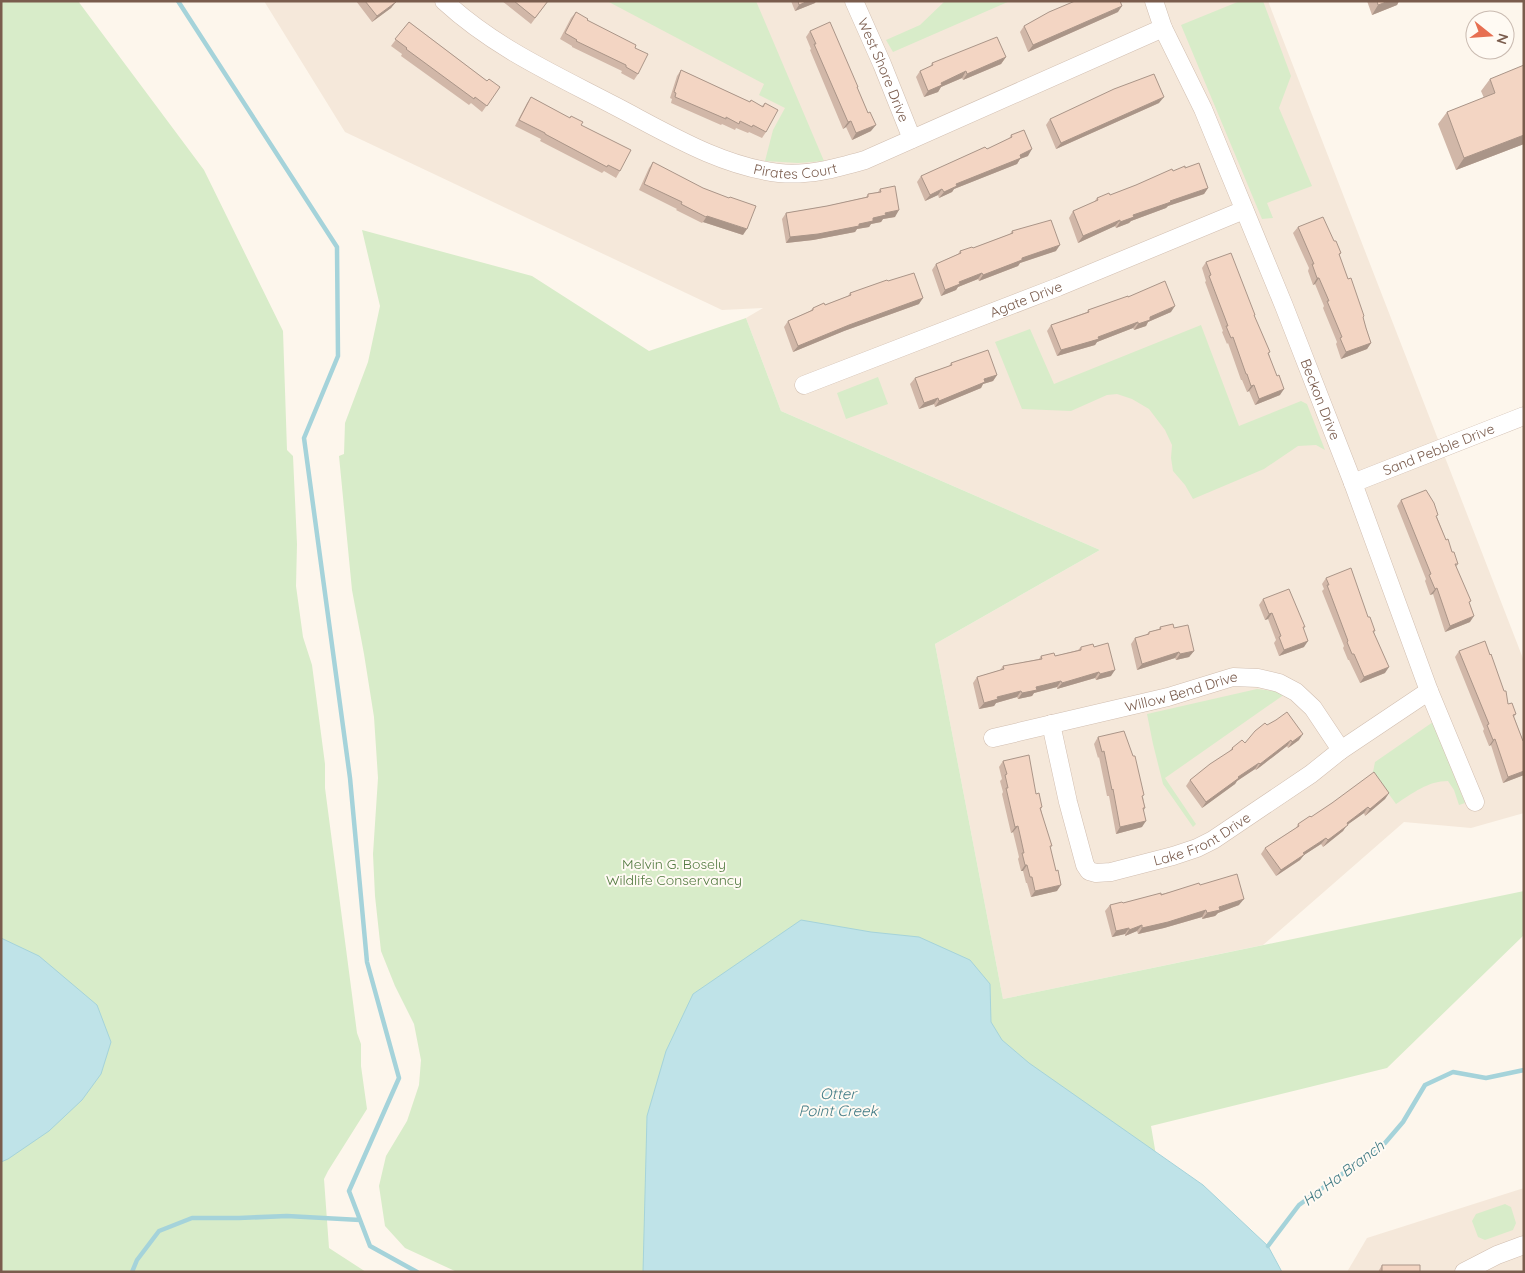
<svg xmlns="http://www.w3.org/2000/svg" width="1525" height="1273" viewBox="0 0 1525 1273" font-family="Quicksand,sans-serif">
	<rect width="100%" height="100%" fill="#fdf6ec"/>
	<path fill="#f5e8da" d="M264 1H1268L1524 661V813L1471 828 1404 822 1263 945 1003 999 935 644 1100 550 781 411 746 318 763 308 722 310 345 132Z
		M1524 1188V1272H1347L1367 1238Z"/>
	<path fill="#d8ecc9" d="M1 1H78L204 170 283 331 287 450 293 456 297 544 296 586 303 637 312 665 325 764V788L357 1033 361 1044V1066L367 1109 328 1171 324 1179 329 1248 366 1272H1Z
		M607 1H756L824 161 798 163 765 161 773 130 785 108 759 95 764 84Z
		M945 1H1010L893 52 886 40 920 25Z
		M1240 1H1263L1291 76 1279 108 1312 186 1267 203 1273 218 1262 219 1181 25Z
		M362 230 532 276 649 351 746 318 781 411 1100 550 935 644 1003 999 1524 891V935L1387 1068 1151 1126 1176 1272H457L405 1248 385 1226 379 1186 386 1156 407 1121 419 1085 421 1060 414 1024 395 986 381 951 375 896 373 854 378 778 374 717 364 654 352 590 339 456 344 454 345 423 368 362 380 306Z
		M1201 325 1239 426 1301 401 1307 404 1325 450 1316 445 1298 446 1264 469 1193 499 1185 485 1173 471 1171 458 1172 445 1165 430 1149 409 1132 399 1117 394 1107 395 1071 411 1022 409 995 342 1030 329 1054 384Z
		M878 377 888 404 846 419 837 393Z
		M1257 689 1274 691 1285 694 1165 778 1196 824 1193 827 1163 784 1153 744 1147 714Z
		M1433 722 1465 803 1459 805 1454 790 1448 781C1428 781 1413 793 1396 804L1373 772 1375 762Z
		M1505 1204 1511 1207 1516 1223 1513 1230 1485 1240 1478 1237 1472 1221 1476 1214Z"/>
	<path fill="#bfe3e8" stroke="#a5d3da" d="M801 920 871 932 919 937 970 960 990 984 991 1022 1002 1040 1029 1063 1203 1185 1268 1246 1282 1272H643L647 1116 666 1051 693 994Z
		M1 938 39 956 97 1005 111 1042 101 1074 82 1100 49 1131 8 1159 1 1162Z"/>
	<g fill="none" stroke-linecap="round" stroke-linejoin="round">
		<path stroke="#a5d3da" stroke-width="4.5" d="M178 1 337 247 338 356 304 438 350 778 367 962 399 1078 349 1191 370 1246 417 1272
			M1268 1246 1299 1205 1385 1143 1403 1122 1425 1085 1453 1072 1486 1078 1524 1070
			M132 1272 137 1260 159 1231 192 1218H239L287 1216 360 1220"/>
		<g stroke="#d1beb0" stroke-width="19">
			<g id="minor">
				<path id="s1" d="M444 1C495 48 554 74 615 106 667 133 720 166 779 173 809 176 837 168 865 160L1163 28"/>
				<path id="s2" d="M854 1 882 64 912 139"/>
				<path id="s3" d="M1154 1 1163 28 1203 109 1284 306 1353 483 1429 691 1475 802"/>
				<path id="s4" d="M804 385 1058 287 1244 210"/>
				<path id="s5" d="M1353 483 1524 416"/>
				<path id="s6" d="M1051 724 1068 802 1085 865 1089 871 1096 873 1111 872 1173 856 1197 848 1213 840 1311 774 1341 750 1429 691"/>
				<path id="s7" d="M993 738 1168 697 1233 677 1258 678 1279 683 1296 692 1313 708 1341 750"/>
				<path d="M1464 1272 1497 1255 1524 1245"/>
			</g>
		</g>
		<use href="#minor" stroke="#fff" stroke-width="18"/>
	</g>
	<path fill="#d1b7a8" d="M356 1H395L391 8 372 22Z
		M502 1H548L531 24Z
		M791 1H816L815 3 795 11Z
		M1367 1H1399L1397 5 1372 15Z
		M576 12 587 20 635 48 638 74 634 80 621 73 622 71 572 47V46L560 39 571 18Z
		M1118 12 1028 52 1020 32 1024 26Z
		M409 22 487 81 500 87 482 112 471 103 469 105 401 56 402 54 391 46Z
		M810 31 858 87 857 88 868 113 871 131 852 140 846 127 843 129 810 50 811 49 806 37Z
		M1006 57 1001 64 963 80 962 78 941 87 938 92 924 97 916 77 920 71 930 67 932 63Z
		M681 70 737 96 750 102 762 106 765 103 766 132 762 138 749 132 748 133 736 128 735 130 722 124 721 125 671 103 672 99 670 98 677 76Z
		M1490 79 1524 144 1456 170 1438 124 1447 112 1484 98 1481 91Z
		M531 97 581 125 620 171 616 178 604 171 602 173 540 141 541 139 515 126 527 103Z
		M1159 103 1056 149 1046 125 1050 119Z
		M1011 135 1028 156 1020 159 1017 164 954 189 952 192 939 198 938 195 925 201 917 182 921 176 987 149 1009 139Z
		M653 162 743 235 703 222 702 223 676 210 677 209 639 190 649 168Z
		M1185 168 1208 188 1204 194 1168 206 1166 208 1131 221 1129 223 1116 228 1115 226 1078 243 1069 218 1073 211 1094 202 1097 198 1110 195Z
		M880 189 895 217 883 219 881 222 871 224 869 227 857 229 855 232 813 240 786 243 782 219 786 213 827 206 866 197 868 194 878 192Z
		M1298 227 1334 241 1341 253 1339 256 1363 317 1366 328 1371 343 1367 349 1341 359 1336 344 1337 342 1323 308 1324 306 1315 284 1313 285 1308 271 1309 268 1293 233Z
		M1012 231 1056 251 1020 263 1018 266 979 281 978 279 958 287 956 290 941 296 932 270 936 264 958 254 960 251 973 248 1010 234Z
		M1206 262 1254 316 1269 354 1280 395 1255 405 1249 391 1247 392 1242 380H1241L1228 343 1227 344 1222 332 1223 331 1205 282 1206 281 1202 268Z
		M888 281 919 304 844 331 793 352 784 327 788 321 810 311 813 308 825 305 848 296 850 293Z
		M1128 297 1171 312 1148 322 1146 326 1134 330 1133 328 1097 342 1095 345 1057 356 1047 331 1051 325 1087 312 1088 310Z
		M951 363 997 375 993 381 983 384 981 388 935 407 934 404 919 409 910 384 915 378 949 366Z
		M1401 500 1437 517 1446 540 1458 564 1456 567 1469 603 1470 622 1445 632 1433 594 1430 595 1425 581 1426 579 1397 506Z
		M1326 578 1374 632 1385 673 1360 683 1349 660H1348L1343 648 1344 646 1322 591 1324 589 1322 584Z
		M1263 599 1304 629V647L1279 656 1274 643 1276 640 1268 619 1265 620 1259 605Z
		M1160 627 1174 628 1194 651 1189 657 1176 660 1175 658 1137 670 1131 644 1135 638 1146 635 1149 632 1159 629Z
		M1081 647H1094L1111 676 1096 680 1095 678 1057 689V687L1034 693 1032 696 1018 699 1017 697 996 703 994 706 979 709 973 683 977 677 1000 670 1003 666 1039 659 1041 656H1055L1078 650Z
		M1459 651 1508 704 1516 714 1514 717 1523 741H1524V775L1503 783 1491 745 1489 746 1483 731 1484 729 1455 657Z
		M1267 725 1299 740 1288 748 1287 746 1256 770 1255 769 1237 781 1235 784 1202 808 1186 786 1190 780 1229 752 1232 748 1245 743Z
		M1098 737 1143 797 1145 808 1144 810 1142 827 1116 834 1109 796H1107L1099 757 1098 758 1094 744Z
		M1003 761 1036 794 1042 807 1041 809 1050 848 1057 891 1031 897 1027 883H1026L1023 871H1021L1018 859 1019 857 1013 832 1011 833 1002 794 1003 792 1000 781 1002 779 999 767Z
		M1389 793 1385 799 1365 816 1364 813 1347 825 1343 831 1323 847 1321 844 1304 855 1300 860 1276 876 1261 854 1265 848 1296 828 1298 824 1311 817Z
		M1200 885 1239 905 1218 913 1215 916 1202 919V917L1164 928 1138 934 1137 931 1125 936V934L1112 937 1105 911 1110 905 1123 903Z
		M1382 1265 1420 1272H1378Z"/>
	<path fill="#aa9588" d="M808 1H816L815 3 795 11 799 5Z
		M1389 1H1399L1397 5 1372 15 1378 5Z
		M396 2 391 8 372 22 377 16Z
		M1122 6 1118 12 1028 52 1033 45Z
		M1006 57 1001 64 963 80 967 74Z
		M966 71 962 78 941 87 938 92 924 97 928 91 941 83Z
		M1164 97 1159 103 1056 149 1061 143Z
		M851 121 846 127 843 129 848 122Z
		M876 125 871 131 852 140 856 133Z
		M1524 135V144L1456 170 1464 158Z
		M1032 149 1028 156 1020 159 1017 164 954 189 952 192 939 198 944 192 956 184Z
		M1208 188 1204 194 1168 206 1166 208 1131 221 1129 223 1116 228 1120 222 1133 215 1170 201Z
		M942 189 938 195 925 201 930 195Z
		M899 210 895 217 883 219 881 222 871 224 869 227 857 229 855 232 813 240 786 243 790 237 859 224 885 213Z
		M707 216 747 229 743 235 703 222Z
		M1120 220 1115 226 1078 243 1083 236Z
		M1060 245 1056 251 1020 263 1018 266 979 281 983 275 1022 258Z
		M982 273 978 279 958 287 956 290 941 296 945 290 959 282Z
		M1317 278H1319L1315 284 1313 285Z
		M923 298 919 304 844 331 793 352 798 346 849 325Z
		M1175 306 1171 312 1148 322 1146 326 1134 330 1138 324 1150 317Z
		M1138 322 1133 328 1097 342 1095 345 1057 356 1061 350 1098 337Z
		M1371 343 1367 349 1341 359 1346 352Z
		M997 375 993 381 983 384 981 388 935 407 939 401 984 379Z
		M1254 385 1249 391 1247 392 1251 386Z
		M1284 389 1280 395 1255 405 1259 399Z
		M938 398 934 404 919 409 924 403Z
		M1437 588 1433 594 1430 595 1435 589Z
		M1272 613 1268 619 1265 620 1269 614Z
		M1474 616 1470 622 1445 632 1450 626Z
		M1308 641 1304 647 1279 656 1284 650Z
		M1194 651 1189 657 1176 660 1180 654Z
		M1179 652 1175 658 1137 670 1142 664Z
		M1389 667 1385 673 1360 683 1364 677Z
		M1115 670 1111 676 1096 680 1100 674Z
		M1099 672 1095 678 1057 689 1062 683Z
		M1061 681 1057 687 1034 693 1032 696 1018 699 1022 693 1036 687Z
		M1021 691 1017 697 996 703 994 706 979 709 984 703 997 697Z
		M1303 734 1299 740 1288 748 1292 742Z
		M1495 739 1491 745 1489 746 1493 740Z
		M1291 740 1287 746 1256 770 1260 764Z
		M1259 763 1255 769 1237 781 1235 784 1202 808 1206 802 1238 777Z
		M1524 771V775L1503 783 1508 777Z
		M1389 793 1385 799 1365 816 1370 809Z
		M1368 807 1364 813 1347 825 1343 831 1323 847 1328 840 1347 823Z
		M1146 821 1142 827 1116 834 1120 827Z
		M1018 826 1013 832 1011 833 1015 827Z
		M1326 838 1321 844 1304 855 1300 860 1276 876 1281 870 1303 853Z
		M1025 865H1027L1023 871H1021Z
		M1061 885 1057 891 1031 897 1035 891Z
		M1244 899 1239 905 1218 913 1215 916 1202 919 1207 913 1219 907Z
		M1206 910 1202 917 1164 928 1138 934 1142 928Z
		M1142 925 1137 931 1125 936 1129 930Z
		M1129 928 1125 934 1112 937 1116 931Z"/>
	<path fill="#f3d5c3" stroke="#aa9588" d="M365 1H395L396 2 377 16Z
		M514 1H548L535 18Z
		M798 1H808L799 5Z
		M1075 1H1120L1122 6 1033 45 1024 26 1049 12Z
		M1377 1H1389L1378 5Z
		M576 12 588 19 587 20 636 45 635 48 648 54 638 74 626 67V65L576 41 577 40 565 33Z
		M409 22 487 81 489 79 500 87 487 106 475 97 474 99 406 49 407 48 395 39Z
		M830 22 858 87H857L868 113 870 112 876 125 856 133 851 121 848 122 814 44H816L810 31Z
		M997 37 1006 57 967 74 966 71 941 83 942 85 928 91 920 71 933 65 932 63Z
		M1524 65V135L1464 158 1447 112 1495 93 1490 79Z
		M681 70 737 96 750 102 751 100 763 107 765 103 778 110 766 132 753 125 752 127 740 121 739 124 726 117V119L675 97 676 93 674 92Z
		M1154 74 1164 97 1061 143 1050 119 1114 89Z
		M531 97 570 118 571 116 583 122 581 125 631 150 620 171 608 165 607 167 545 134V133L519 120Z
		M1024 130 1032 149 1020 155 1021 158 956 184 957 186 944 192 942 189 930 195 921 176 985 147 987 149 1012 137 1011 135Z
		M653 162 703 188 729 198 730 197 756 206 747 229 707 216 706 217 681 204 682 202 644 184Z
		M1199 163 1208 188 1170 201 1171 202 1133 215 1134 217 1120 222V220L1083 236 1073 211 1098 200 1097 198 1109 193 1110 195 1136 185 1172 169 1173 171 1185 166V168Z
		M895 186 899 210 885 213 886 215 873 218V221L859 224V226L818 234 790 237 786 213 827 206 868 197V194L881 192 880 189Z
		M1323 217 1334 241H1336L1341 253 1339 254 1348 279 1351 278 1364 316 1363 317 1366 328 1371 343 1346 352 1340 338 1342 337 1327 301H1329L1319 278H1317L1312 264H1314L1298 227Z
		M1051 220 1060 245 1022 258V260L983 275 982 273 959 282 960 284 945 290 936 264 961 253 960 251 972 247 973 248 1013 233 1012 231Z
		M1231 253 1255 315H1254L1270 352 1268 353 1277 376 1279 375 1284 389 1259 399 1254 385 1251 386 1247 374H1246L1233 337 1231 338 1226 326H1228L1209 276 1211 275 1206 262Z
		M914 273 923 298 849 325 798 346 788 321 813 310V308L824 303 825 305 851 295 850 293 887 280 888 281Z
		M1165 281 1175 306 1150 317V320L1138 324V322L1098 337 1099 339 1061 350 1051 325 1089 312 1088 310 1128 296V297Z
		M988 350 997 375 984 379 985 382 939 401 938 398 924 403 915 378 952 365 951 363Z
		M1426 490 1434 503 1438 515 1436 516 1446 540 1448 539 1452 552H1454L1458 564H1455L1471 601 1469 602 1474 616 1450 626 1437 588 1435 589 1429 575 1431 574 1401 500Z
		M1351 568 1368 617H1370L1375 631H1373L1389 667 1364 677 1354 654H1352L1347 642 1348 641 1327 585H1329L1326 578Z
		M1289 589 1305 627H1303L1308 641 1284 650 1279 637 1281 636 1272 613 1269 614 1263 599Z
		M1173 624 1174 628 1188 625 1194 651 1180 654 1179 652 1142 664 1135 638 1149 634V632L1161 629 1160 627Z
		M1485 641 1490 655 1491 654 1504 691H1506L1508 704 1512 703 1516 714 1513 715 1523 741H1524V771L1508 777 1495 739 1493 740 1487 725 1489 724 1459 651Z
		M1108 643 1115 670 1100 674 1099 672 1062 683 1061 681 1036 687 1037 690 1022 693 1021 691 997 697 998 699 984 703 977 677 1004 669 1003 666 1042 659 1041 656 1054 653 1055 656 1081 650V647L1093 644 1094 647Z
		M1287 712 1303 734 1292 742 1291 740 1260 764 1259 763 1238 777 1239 778 1206 802 1190 780 1210 764 1233 749 1232 748 1242 740 1245 743 1255 731 1265 723 1267 725 1276 720Z
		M1124 731 1133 756H1135L1144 795 1142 796 1145 808H1143L1146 821 1120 827 1113 789 1112 790 1104 751 1102 752 1098 737Z
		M1029 755 1036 794 1039 793 1042 807 1040 808 1052 846H1050L1056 871 1058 870 1061 885 1035 891 1032 877H1030L1027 865H1025L1022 853H1024L1018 826 1015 827 1006 788H1008L1005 775 1007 774 1003 761Z
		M1374 772 1389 793 1370 809 1368 807 1347 823 1348 825 1328 840 1326 838 1303 853 1305 854 1281 870 1265 848 1299 826 1298 824 1310 816 1311 817 1332 803Z
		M1237 874 1244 899 1219 907 1220 910 1207 913 1206 910 1168 922 1142 928V925L1129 930V928L1116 931 1110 905 1122 902 1123 903 1161 893V895L1199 883 1200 885Z
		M1382 1265H1420V1272H1382Z"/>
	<g text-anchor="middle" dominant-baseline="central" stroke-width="4" stroke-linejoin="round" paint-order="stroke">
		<g font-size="14" fill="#7a5c4d" stroke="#fffaf3">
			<text stroke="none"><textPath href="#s2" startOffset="75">West Shore Drive</textPath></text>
			<text stroke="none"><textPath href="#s1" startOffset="396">Pirates Court</textPath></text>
			<text stroke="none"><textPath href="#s4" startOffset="238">Agate Drive</textPath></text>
			<text stroke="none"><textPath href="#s3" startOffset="432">Beckon Drive</textPath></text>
			<text stroke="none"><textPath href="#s5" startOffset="92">Sand Pebble Drive</textPath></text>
			<text stroke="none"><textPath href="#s7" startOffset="194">Willow Bend Drive</textPath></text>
			<text stroke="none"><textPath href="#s6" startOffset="272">Lake Front Drive</textPath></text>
		</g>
		<g font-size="14" fill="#537a41" stroke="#fffaf3">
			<text x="674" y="864">Melvin G. Bosely<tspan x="674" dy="16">Wildlife Conservancy</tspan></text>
		</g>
		<g font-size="15" font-style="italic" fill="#437c86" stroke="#fffaf3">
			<text x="838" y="1093">Otter<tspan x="838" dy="17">Point Creek</tspan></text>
			<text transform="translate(1343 1173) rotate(-37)">Ha Ha Branch</text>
		</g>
	</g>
	<rect width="1525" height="1273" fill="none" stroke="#7a5c4d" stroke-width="5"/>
	<g transform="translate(1490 35) rotate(107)"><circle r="24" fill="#fffaf3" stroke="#cabbb1"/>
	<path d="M0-4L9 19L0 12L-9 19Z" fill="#e76f51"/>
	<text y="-8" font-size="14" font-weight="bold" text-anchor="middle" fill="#7a5c4d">N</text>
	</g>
</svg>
